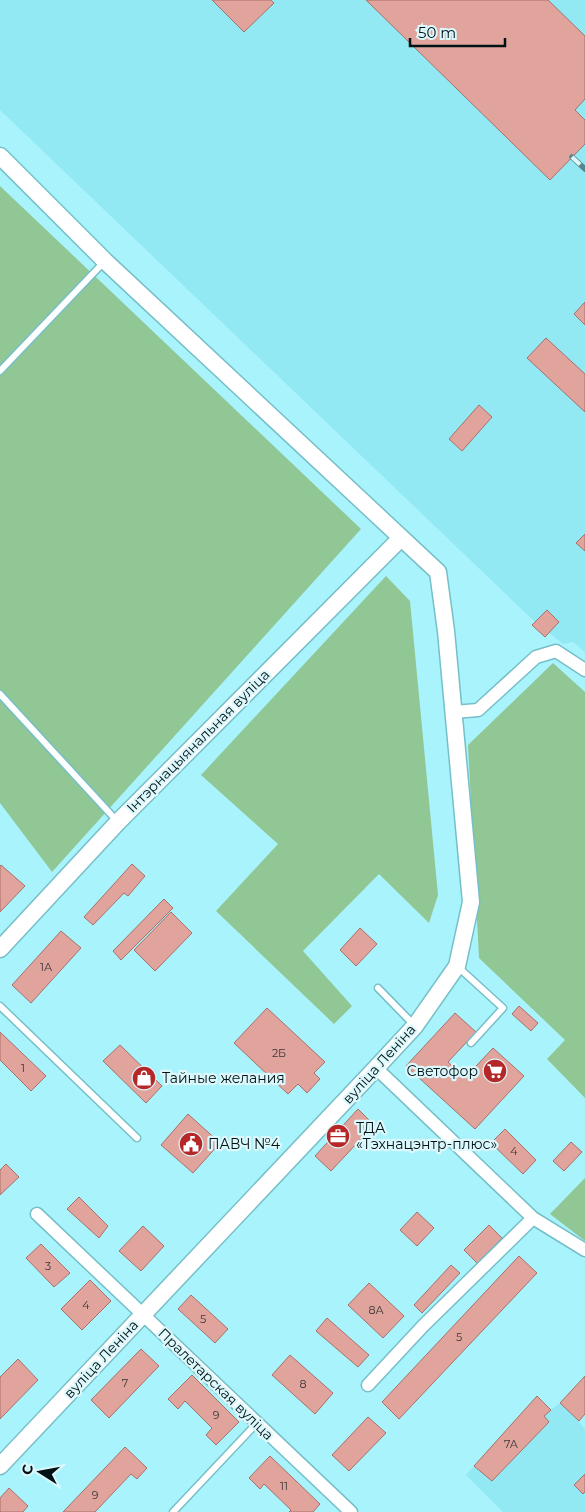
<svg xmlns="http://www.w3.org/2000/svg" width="585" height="1512" viewBox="0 0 585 1512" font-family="Montserrat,sans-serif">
	<rect width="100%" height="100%" fill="#a9f3fd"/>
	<path fill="#92e8f3" d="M0 0H585V652L573 642 563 644 535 622 0 110Z
		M537 1396 551 1410 560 1403 579 1421 585 1430V1512H503L466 1475Z"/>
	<path fill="#90c794" d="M0 186 361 529 52 872 0 803Z
		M386 576 410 601 438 895 429 923 379 874 303 951 352 1006 334 1024 216 911 278 844 201 775Z
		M553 663 585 692V1098L547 1059 565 1040 479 958 468 745Z
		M585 1178V1241L550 1214Z"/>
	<path fill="#e1a49d" stroke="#a96f69" d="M212 0H271L274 3 244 32Z
		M366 0H548L585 36V99L575 110 585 120V144L550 180Z
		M585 302V325L574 314Z
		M546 338 585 374V412L527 358Z
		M479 405 492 417 462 451 449 439Z
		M585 534V551L576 543Z
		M547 610 559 622 545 637 532 625Z
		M132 864 145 876 128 896 124 893 93 925 84 917Z
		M1 865 25 886 0 912V866Z
		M164 899 173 908 121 960 113 951Z
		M171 912 192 933 155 971 134 950Z
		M360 928 377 944 356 966 340 950Z
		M61 931 81 948 31 1003 12 985Z
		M519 1006 538 1023 531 1031 512 1014Z
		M267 1008 325 1062 314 1073 320 1079 307 1093 298 1084 288 1094 234 1043Z
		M455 1013 476 1032 448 1062 465 1078 493 1048 524 1076 475 1129 406 1066Z
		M0 1032 46 1076 31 1091 0 1060Z
		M120 1045 162 1086 146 1103 103 1061Z
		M358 1109 374 1125 331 1171 315 1156Z
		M188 1114 220 1143 193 1173 161 1145Z
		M505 1129 536 1160 523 1174 491 1143Z
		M571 1142 582 1152 564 1171 553 1161Z
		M6 1164 19 1177 0 1195V1170Z
		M79 1197 108 1226 99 1238 67 1209Z
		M417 1212 434 1228 417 1246 400 1230Z
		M489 1225 502 1238 477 1263 464 1250Z
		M143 1226 164 1246 141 1271 119 1251Z
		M41 1244 70 1273 54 1287 26 1258Z
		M519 1256 537 1273 399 1419 382 1402Z
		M451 1265 460 1273 422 1313 414 1305Z
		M90 1280 111 1301 82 1330 61 1309Z
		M369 1283 404 1316 383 1338 348 1305Z
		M191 1295 228 1329 215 1343 178 1309Z
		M327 1318 369 1355 358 1367 316 1331Z
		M141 1349 159 1366 109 1418 91 1400Z
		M290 1355 333 1393 315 1414 272 1375Z
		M18 1359 38 1380 0 1419V1377Z
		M192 1375 239 1422 216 1445 206 1435 212 1428 185 1401 178 1409 168 1399Z
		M585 1376V1414L579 1421 560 1403Z
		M537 1396 551 1410 544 1416 549 1422 492 1481 474 1466Z
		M368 1417 386 1433 349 1471 332 1455Z
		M125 1447 147 1468 137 1479 131 1474 95 1512H63Z
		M270 1456 320 1504 313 1512H289L291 1510 264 1484 260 1489 249 1478Z
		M585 1474V1492L583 1494 574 1485Z
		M9 1488 28 1506 23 1512H0V1498Z"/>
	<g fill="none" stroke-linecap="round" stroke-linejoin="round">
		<g stroke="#76bfc8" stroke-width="9">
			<path id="service" d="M0 371 104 262
				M0 694 117 821
				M458 967 503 1008 471 1043
				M378 988 415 1026
				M0 1006 137 1138
				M173 1512 257 1423"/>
		</g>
		<g stroke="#76bfc8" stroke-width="15">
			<path id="minor" d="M454 712 478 710 536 657 556 651 585 670
				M376 1068 533 1218 585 1250
				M37 1214 351 1512
				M368 1385 423 1326 533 1218"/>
		</g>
		<g stroke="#76bfc8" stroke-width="19">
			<path id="tertiary" d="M0 156 105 261 438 572 446 631 471 902 457 966 415 1026 376 1068 0 1466
				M0 949 118 822 401 538"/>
		</g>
		<use href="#service" stroke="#fff" stroke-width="6"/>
		<use href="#minor" stroke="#fff" stroke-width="12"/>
		<use href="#tertiary" stroke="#fff" stroke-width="16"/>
		<g stroke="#57868d" stroke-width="5.5">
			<path id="rail" d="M572 157 585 169"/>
		</g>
		<use href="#rail" stroke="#dcf8fc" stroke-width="4" stroke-dasharray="11" stroke-linecap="butt"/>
	</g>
	<defs>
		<g id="supermarket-disc" transform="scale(1.25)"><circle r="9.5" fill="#b62727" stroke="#dcf8fc"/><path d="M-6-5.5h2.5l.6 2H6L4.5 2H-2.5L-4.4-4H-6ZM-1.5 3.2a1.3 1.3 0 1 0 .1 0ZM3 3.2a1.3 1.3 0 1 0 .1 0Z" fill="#fff"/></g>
		<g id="shop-disc" transform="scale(1.25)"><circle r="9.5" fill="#b62727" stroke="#dcf8fc"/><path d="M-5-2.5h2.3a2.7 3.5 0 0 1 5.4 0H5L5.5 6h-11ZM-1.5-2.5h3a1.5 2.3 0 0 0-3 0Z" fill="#fff"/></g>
		<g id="office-disc" transform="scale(1.25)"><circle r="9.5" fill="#b62727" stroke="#dcf8fc"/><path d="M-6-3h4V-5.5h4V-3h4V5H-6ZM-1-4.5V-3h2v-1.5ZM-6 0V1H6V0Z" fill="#fff"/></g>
		<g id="civic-disc" transform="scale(1.25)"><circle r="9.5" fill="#b62727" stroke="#dcf8fc"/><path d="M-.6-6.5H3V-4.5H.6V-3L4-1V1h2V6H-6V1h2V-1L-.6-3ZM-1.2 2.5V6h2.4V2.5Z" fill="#fff"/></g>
	</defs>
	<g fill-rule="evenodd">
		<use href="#supermarket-disc" x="495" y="1071"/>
		<use href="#shop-disc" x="144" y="1078"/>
		<use href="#office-disc" x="338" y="1136"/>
		<use href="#civic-disc" x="191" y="1144"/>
	</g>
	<g text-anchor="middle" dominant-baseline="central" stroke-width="4.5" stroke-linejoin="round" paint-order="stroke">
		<g font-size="11" fill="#383636">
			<text x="46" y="967">1А</text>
			<text x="279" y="1053">2Б</text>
			<text x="23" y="1068">1</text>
			<text x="514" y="1151">4</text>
			<text x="48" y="1266">3</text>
			<text x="86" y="1305">4</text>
			<text x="376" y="1310">8А</text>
			<text x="203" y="1319">5</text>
			<text x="459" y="1337">5</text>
			<text x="125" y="1383">7</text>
			<text x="303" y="1384">8</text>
			<text x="216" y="1415">9</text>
			<text x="511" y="1444">7А</text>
			<text x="284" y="1486">11</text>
			<text x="95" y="1495">9</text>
		</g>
		<g font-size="14" fill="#001214" stroke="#dcf8fc">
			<text transform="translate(198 741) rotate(-45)">Інтэрнацыянальная вуліца</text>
			<text transform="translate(379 1064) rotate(-48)">вуліца Леніна</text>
			<text transform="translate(101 1359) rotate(-47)">вуліца Леніна</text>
			<text transform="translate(216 1384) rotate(44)">Пралетарская вуліца</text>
		</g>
		<g font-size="14" fill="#001214" stroke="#dcf8fc" text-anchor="start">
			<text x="478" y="1071" text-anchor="end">Светофор</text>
			<text x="162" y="1078">Тайные желания</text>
			<text x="356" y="1128">ТДА<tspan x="356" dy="16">«Тэхнацэнтр-плюс»</tspan></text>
			<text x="208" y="1144">ПАВЧ №4</text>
		</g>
	</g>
	<g transform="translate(40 1472) rotate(281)" stroke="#dcf8fc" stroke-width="4" paint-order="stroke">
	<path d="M0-4L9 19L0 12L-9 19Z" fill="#001214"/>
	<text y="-8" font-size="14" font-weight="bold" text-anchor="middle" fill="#001214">С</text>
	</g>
	<path d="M410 38v8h95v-8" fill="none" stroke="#001214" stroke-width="2.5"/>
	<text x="418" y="38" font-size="15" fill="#001214" stroke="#dcf8fc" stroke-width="4" paint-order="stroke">50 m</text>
</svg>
